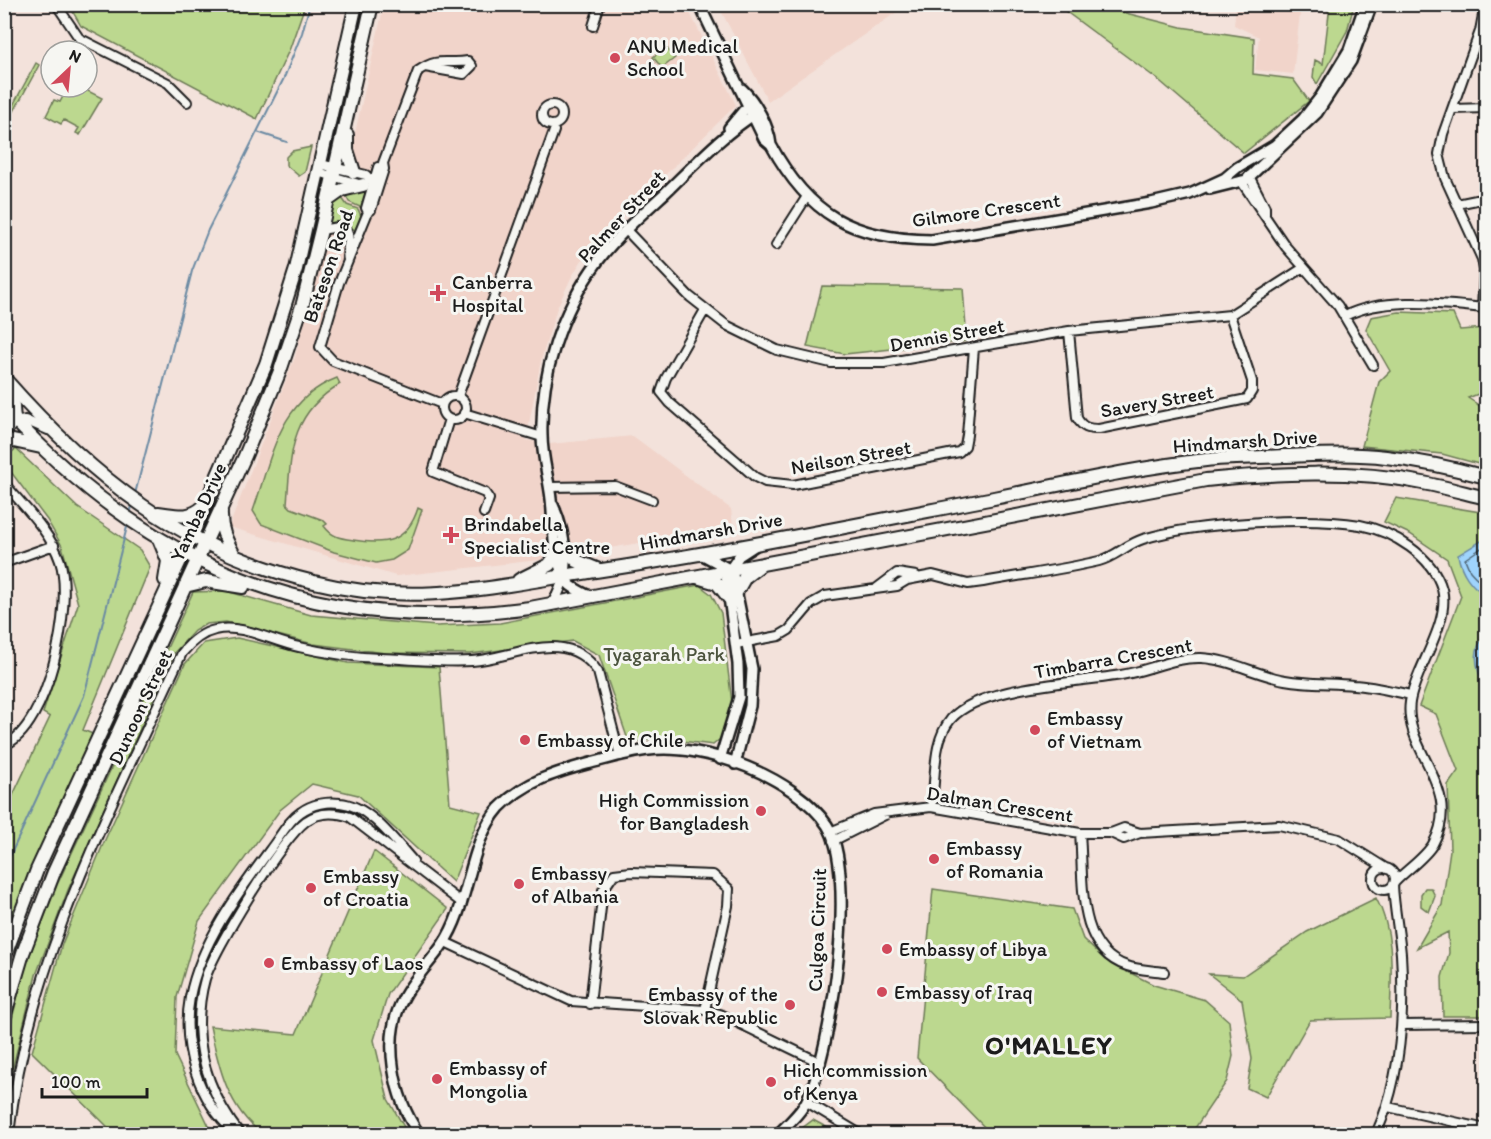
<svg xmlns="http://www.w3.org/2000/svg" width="1491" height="1139" viewBox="0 0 1491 1139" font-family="Itim,sans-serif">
	<rect width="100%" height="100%" fill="#f3e2db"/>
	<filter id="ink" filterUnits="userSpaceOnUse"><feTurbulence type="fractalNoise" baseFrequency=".0167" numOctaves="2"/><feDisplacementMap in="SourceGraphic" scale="12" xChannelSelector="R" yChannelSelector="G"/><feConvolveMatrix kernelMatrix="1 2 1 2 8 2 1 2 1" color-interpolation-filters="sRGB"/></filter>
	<g filter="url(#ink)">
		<path fill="#f1d4ca" d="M384 5H686L736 105 587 252 571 278 557 308 541 360 526 440 550 444 633 436 731 509 733 527 539 560 396 576 229 527 295 357 336 200 349 193 356 163 353 142Z
			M718 5H907L768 101Z
			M1236 5H1301L1293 74 1255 70 1259 37 1234 25Z"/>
		<path fill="#bcd88f" stroke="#6c7a56" stroke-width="1.5" d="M69 5H305L290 48 257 119 81 26Z
			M1057 5H1103L1110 9 1181 27 1254 38 1253 74 1293 79 1309 101 1244 153 1161 82Z
			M1330 5H1354L1347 31 1317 84 1313 77 1315 60 1323 64Z
			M666 47 675 58 662 68 653 57Z
			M36 63 39 65 5 128V120Z
			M68 87H80L102 98 80 135 76 133 79 128 64 120 61 124 46 116 54 100 60 102Z
			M311 147 305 172 299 176 286 165V157L292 151Z
			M363 190 367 196 362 208 349 202 344 192Z
			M339 194 347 205 358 209 361 216 355 230 343 224 327 225 332 205Z
			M822 286 963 288 967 341 845 354 807 347Z
			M1399 312 1453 314 1460 330 1486 328V391L1468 398 1486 410V466L1442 454 1362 446 1379 382 1390 371 1366 329 1371 317Z
			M337 378 340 384C290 414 291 452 287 504L291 508 323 520 327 524 324 526C332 537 340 538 353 540 385 545 407 543 418 508L422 510 408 550 392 560 376 563 334 552 261 524 253 511C272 457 278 401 337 378Z
			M16 449 77 507 140 550 150 567 83 730 95 735 5 950V812L50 717 43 713 78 604 62 546 47 520 5 464V456Z
			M1396 498 1486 513V1016H1443L1442 977 1449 953 1448 932 1417 948 1442 905 1450 850 1448 785 1458 771 1436 714 1419 706 1461 596 1447 559 1410 534 1384 522Z
			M699 585 711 594 721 613 732 703 720 739 713 745 658 738 629 743 599 655 573 641 470 654 386 653 313 644 226 622 206 624 194 631 174 653 68 890 36 975 5 1098V1048L24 970 57 885 193 592 226 591 311 615 437 626 500 623Z
			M237 638 348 663 439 667 450 804 481 812 453 882 358 795 312 784 280 810 199 921 177 997 175 1055 210 1128 219 1134H115L32 1052 62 944 104 842 185 664 204 643Z
			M374 851 448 909 388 994 374 1040 388 1099 408 1134H263C228 1110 218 1065 210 1026L296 1034Z
			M1425 888H1431L1435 896 1429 912 1421 906V894Z
			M933 889 1072 909 1083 939 1105 960 1154 985 1205 1000 1229 1021 1233 1056 1227 1081 1191 1134H991L917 1058Z
			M1376 898C1396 934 1391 978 1390 1018L1310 1020 1266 1097 1247 1088 1252 1059 1242 1000 1209 974 1243 976 1307 932Z
			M813 1120 839 1134H794Z"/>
		<path fill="#9fd4fd" stroke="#6b8aa3" stroke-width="1.5" d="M1486 538V595C1471 587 1461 572 1458 555Z
			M1486 636V690C1478 674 1469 649 1486 636Z"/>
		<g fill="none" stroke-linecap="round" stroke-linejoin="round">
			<path stroke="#506676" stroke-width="1.5" d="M1486 545 1465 559 1470 571 1486 588"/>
			<path stroke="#6b8aa3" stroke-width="2" d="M257 132 287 142
				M135 494 192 271 208 230 284 78 302 33 310 4
				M130 514 133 502
				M4 869 84 696 128 523
				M1486 891V905"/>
			<g stroke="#1c1c1c" stroke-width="12">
				<path id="minor" d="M56 4 79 38 168 83 187 102
					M593 26 600 4
					M542 115a10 10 0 1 1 20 0a10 10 0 1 1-20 0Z
					M1453 109 1486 108
					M320 164 366 175 375 185
					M378 167 366 208 368 212 339 283 320 347 333 361 442 404
					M318 172 359 184
					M1249 176 1265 207V214
					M1241 181 1286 247 1338 306 1373 365
					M1457 204 1486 198
					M368 212 371 210 384 169 383 163 418 71C440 56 446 65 468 61L472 66 464 74 425 67
					M321 230 338 227 347 230C352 240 345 249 348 260
					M626 230 689 296 726 325 777 350 831 363H884L1069 331 1230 315 1303 268
					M776 245 806 198
					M1482 308 1484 270 1482 259 1445 178 1439 154 1443 134 1480 31 1485 4
					M705 310 666 378 661 392 670 403 755 477 765 482 793 485 959 452 965 446 967 435 974 348
					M1345 316C1385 296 1441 304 1485 308
					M1069 331 1077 418C1083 428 1088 429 1099 429L1247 399 1252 391V381L1230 315
					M442 408a12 12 0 1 1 24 0a12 12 0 1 1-24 0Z
					M458 396 554 131
					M464 413 542 437
					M449 419 433 472 485 493 489 499 484 513
					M4 425 25 420 48 430
					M4 435 16 421 14 392
					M4 483C24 507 50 531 60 561 74 603 48 729 4 745
					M549 487 615 486 652 500
					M4 563 54 545
					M877 588 897 573 916 576
					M736 644 779 636 789 630 811 604 825 596 897 586 907 580 933 575 968 584 983 582C1021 575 1061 570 1099 561 1115 557 1127 544 1143 539 1196 523 1306 516 1360 525 1392 531 1433 556 1442 589 1451 623 1415 668 1410 702 1403 750 1464 788 1433 844 1425 858 1406 870 1395 882
					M931 807C937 778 931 743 951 719 981 685 1077 683 1121 675 1148 671 1174 657 1201 658 1229 659 1257 675 1285 680 1308 684 1330 683 1353 685 1373 686 1392 691 1411 695
					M830 832 874 814 931 807 1080 833H1111L1124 828 1140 833 1279 825 1339 839 1387 869
					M1080 833C1084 877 1075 949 1127 966 1138 970 1152 970 1164 972
					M1111 833 1124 839 1140 833
					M833 841 885 815
					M1373 879a11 11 0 1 1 22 0a11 11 0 1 1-22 0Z
					M445 942 571 1001 705 1010 720 1014 821 1063
					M590 1004 603 890 614 874 631 872 713 875 729 889 728 906 705 1010
					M1402 1025 1486 1024
					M807 1102 860 1134
					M1388 1107 1486 1129
					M235 1133C198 1100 181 1047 190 997 200 943 240 890 272 847 281 835 289 820 301 812 312 804 327 801 340 803 369 805 395 841 413 861
					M9 1134C28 962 111 808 182 653 191 642 201 633 215 630 241 623 273 642 299 647 325 653 353 657 380 658 410 659 442 663 472 661 515 658 567 625 598 672L620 756
					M240 1134C216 1103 200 1065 199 1025 199 1010 201 993 205 979 215 948 281 840 306 821 320 811 335 812 350 817L462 903
					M1376 1134C1401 1079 1405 1015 1401 954 1399 931 1394 908 1393 885"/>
			</g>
			<g stroke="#1c1c1c" stroke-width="14">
				<path id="tertiary" d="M699 4 764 139 771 145C809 215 852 239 932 240L1151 203 1190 194 1225 178 1238 167 1275 145 1303 119 1321 96 1349 50 1365 4
					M742 89C755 101 769 126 771 145
					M729 128 743 111 752 104
					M1210 189 1246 180 1317 113 1351 61 1372 4
					M701 554 729 569 733 575 752 669 750 706 735 764
					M591 597C584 593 573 589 568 583 551 560 554 526 551 499 549 479 542 457 542 436 540 374 561 311 598 261 617 236 642 214 665 193 695 164 723 134 758 112
					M551 605C572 577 567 536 553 505
					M720 759 739 697 738 664 726 575 739 556 756 545
					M419 1134C394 1098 381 1039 403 999 413 979 431 962 443 944 470 905 468 843 499 808 524 782 554 773 587 764 607 759 629 752 649 750 705 743 795 777 827 825 858 873 832 1046 808 1098 802 1112 788 1124 778 1134"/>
			</g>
			<g stroke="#1c1c1c" stroke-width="16">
				<path id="primary" d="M347 135V150L354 172
					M328 200 342 190 363 185
					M4 378C91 477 183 551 314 582 419 608 500 585 602 570 732 550 860 524 989 499 1060 485 1133 468 1206 460 1231 457 1258 458 1284 456 1318 455 1353 453 1386 457 1420 461 1453 468 1486 477
					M4 408C148 567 316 637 530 608L1206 480C1278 473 1352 469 1423 483 1444 487 1465 493 1486 498
					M4 439 41 447
					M221 511C220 529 226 540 234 555
					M158 513C176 515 189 520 203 507
					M159 539 168 561 165 580
					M562 544 577 561 599 570
					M697 577 717 583 729 598
					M519 580 549 565 557 554
					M185 586 206 581 243 587
					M737 591 745 577 762 564
					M4 958 37 870 192 535 266 364 296 269 356 4
					M4 1017 23 953 54 872 245 456 280 371 303 303 321 230 372 4"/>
			</g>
			<use href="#minor" stroke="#f6f6f2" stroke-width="8"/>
			<use href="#tertiary" stroke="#f6f6f2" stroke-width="9"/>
			<use href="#primary" stroke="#f6f6f2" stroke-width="12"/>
		</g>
	</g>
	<g fill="#d1495b" stroke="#f6f6f2" stroke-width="2">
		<circle cx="615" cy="58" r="6"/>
		<path d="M435 284h6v6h6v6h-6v6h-6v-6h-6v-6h6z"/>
		<path d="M448 526h6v6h6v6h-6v6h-6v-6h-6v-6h6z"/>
		<circle cx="1035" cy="730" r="6"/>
		<circle cx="525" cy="740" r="6"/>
		<circle cx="761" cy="811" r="6"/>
		<circle cx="934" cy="859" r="6"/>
		<circle cx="519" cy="884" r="6"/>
		<circle cx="311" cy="888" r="6"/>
		<circle cx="887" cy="949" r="6"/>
		<circle cx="269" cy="963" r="6"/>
		<circle cx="882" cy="992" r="6"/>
		<circle cx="790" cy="1005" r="6"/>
		<circle cx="437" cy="1079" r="6"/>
		<circle cx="771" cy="1082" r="6"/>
	</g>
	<g text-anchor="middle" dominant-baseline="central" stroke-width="6" stroke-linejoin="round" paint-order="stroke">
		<g font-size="20" fill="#1c1c1c" stroke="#f6f6f2" text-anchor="start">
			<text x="627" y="46">ANU Medical<tspan x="627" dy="23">School</tspan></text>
			<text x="452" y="282">Canberra<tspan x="452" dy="23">Hospital</tspan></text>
			<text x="464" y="524">Brindabella<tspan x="464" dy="23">Specialist Centre</tspan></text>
			<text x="1047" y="718">Embassy<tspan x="1047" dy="23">of Vietnam</tspan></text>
			<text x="537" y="740">Embassy of Chile</text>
			<text x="749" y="800" text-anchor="end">High Commission<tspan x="749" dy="23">for Bangladesh</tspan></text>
			<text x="946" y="848">Embassy<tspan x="946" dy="23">of Romania</tspan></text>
			<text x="531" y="873">Embassy<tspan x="531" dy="23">of Albania</tspan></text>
			<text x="323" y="876">Embassy<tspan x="323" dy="23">of Croatia</tspan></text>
			<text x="899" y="949">Embassy of Libya</text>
			<text x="281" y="963">Embassy of Laos</text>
			<text x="894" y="992">Embassy of Iraq</text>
			<text x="778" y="994" text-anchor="end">Embassy of the<tspan x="778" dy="23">Slovak Republic</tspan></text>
			<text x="449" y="1068">Embassy of<tspan x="449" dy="23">Mongolia</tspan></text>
			<text x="783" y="1070">Hich commission<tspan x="783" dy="23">of Kenya</tspan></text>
		</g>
		<g font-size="20" fill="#1c1c1c" stroke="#f6f6f2">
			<text transform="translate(986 210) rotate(-8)">Gilmore Crescent</text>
			<text transform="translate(621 216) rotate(-47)">Palmer Street</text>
			<text transform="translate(328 266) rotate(-71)">Bateson Road</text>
			<text transform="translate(947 335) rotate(-10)">Dennis Street</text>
			<text transform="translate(1157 401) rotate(-10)">Savery Street</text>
			<text transform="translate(1245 441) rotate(-4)">Hindmarsh Drive</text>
			<text transform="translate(851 457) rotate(-10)">Neilson Street</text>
			<text transform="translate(198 512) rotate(-65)">Yamba Drive</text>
			<text transform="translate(711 531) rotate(-10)">Hindmarsh Drive</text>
			<text transform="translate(1113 658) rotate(-10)">Timbarra Crescent</text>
			<text transform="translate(140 707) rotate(-65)">Dunoon Street</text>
			<text transform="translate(1000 804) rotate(9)">Dalman Crescent</text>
			<text transform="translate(817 930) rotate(-88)">Culgoa Circuit</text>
		</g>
		<g font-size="20" fill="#4c543e" stroke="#f6f6f2">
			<text x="664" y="654">Tyagarah Park</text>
		</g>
		<g font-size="26" font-weight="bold" letter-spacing="1.5" fill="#1c1c1c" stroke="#f6f6f2">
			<text x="1049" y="1045">O'MALLEY</text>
		</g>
	</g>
	<rect width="1491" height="1139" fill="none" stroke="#f6f6f2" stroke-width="24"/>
	<rect x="12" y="12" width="1467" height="1115" fill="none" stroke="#1c1c1c" stroke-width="2" filter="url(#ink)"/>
	<g transform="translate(69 69) rotate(26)"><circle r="28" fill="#f6f6f2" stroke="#9f9f9c" stroke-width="1.5"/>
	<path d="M0-4.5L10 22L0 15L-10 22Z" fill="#d1495b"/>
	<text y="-9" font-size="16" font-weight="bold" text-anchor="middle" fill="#1c1c1c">N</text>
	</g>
	<path d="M42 1088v9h105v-9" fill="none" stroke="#1c1c1c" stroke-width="3"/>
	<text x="51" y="1088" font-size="18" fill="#1c1c1c" stroke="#f6f6f2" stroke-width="4.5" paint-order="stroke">100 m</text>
</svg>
